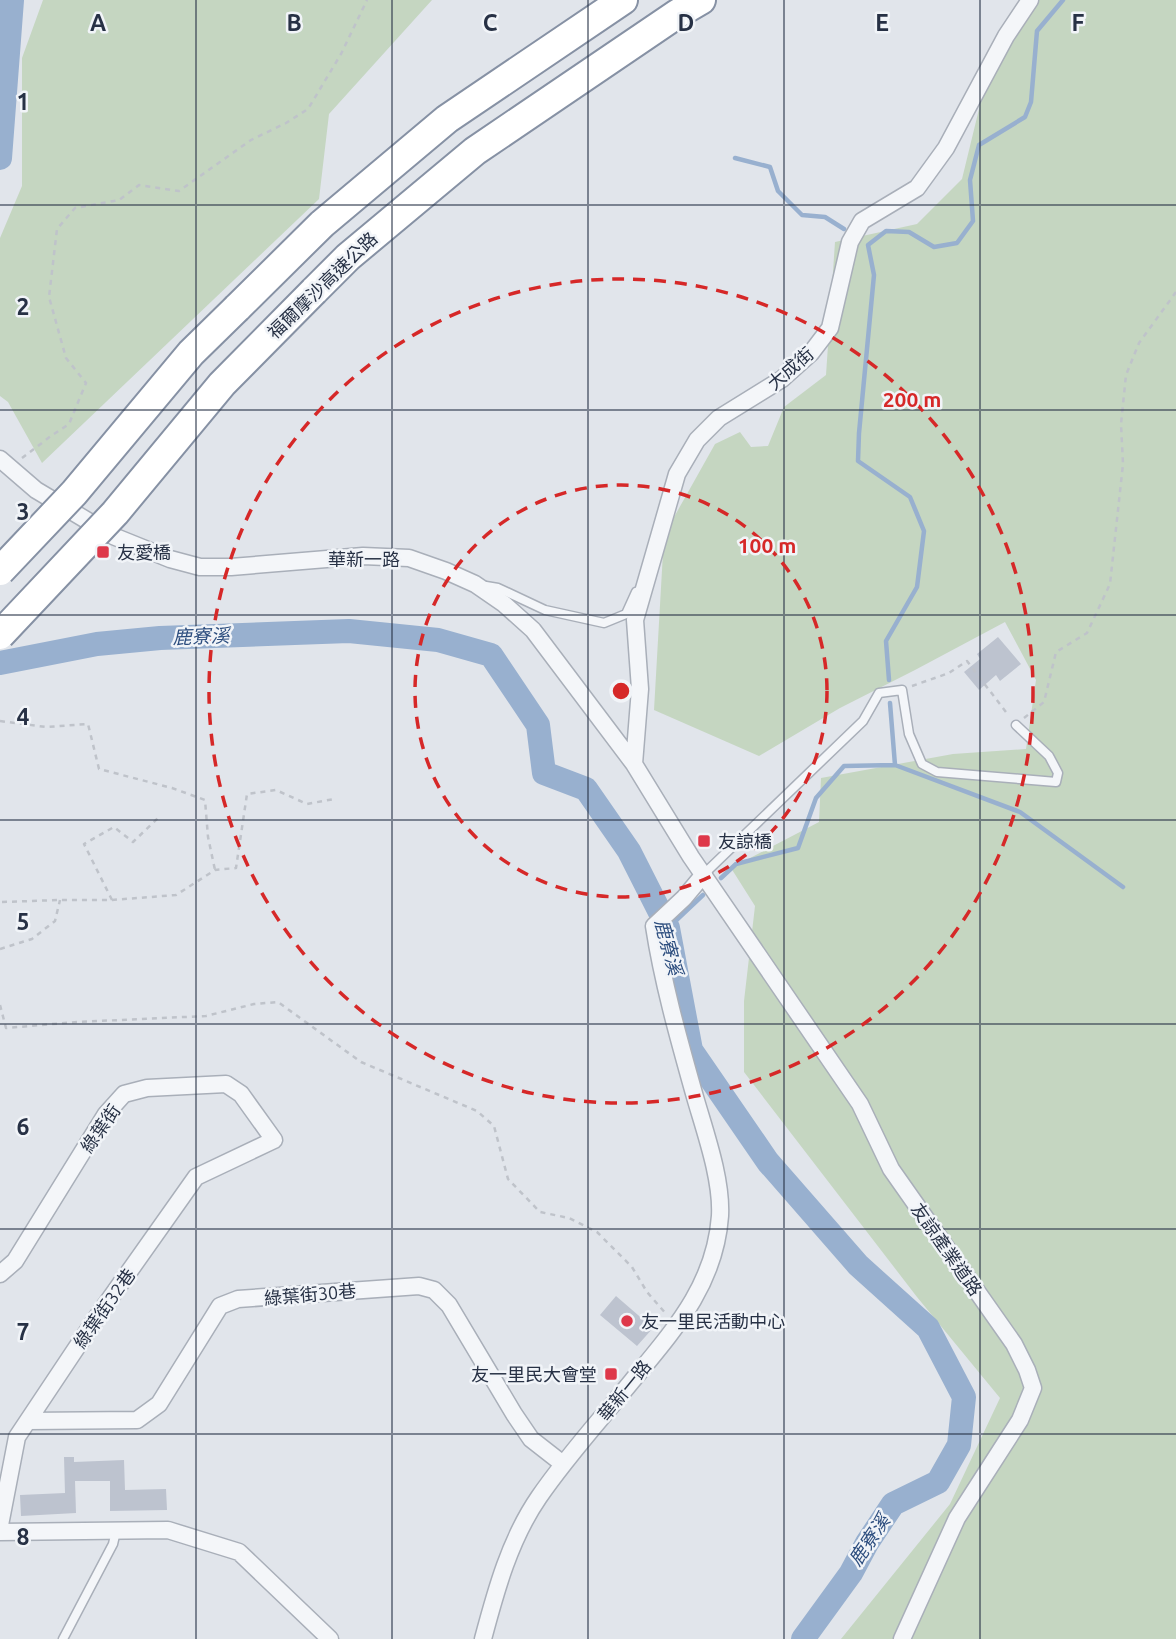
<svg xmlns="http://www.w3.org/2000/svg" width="1176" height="1639" viewBox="0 0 1176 1639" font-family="Ubuntu,'Noto Sans TC',sans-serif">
	<rect width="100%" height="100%" fill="#e1e5eb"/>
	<path fill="#c5d6c1" d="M43 0H432L329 114 319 199 42 463 8 402 0 396V238L22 186V58Z
		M1024 0H1176V1639H841L950 1504 1000 1398 917 1297 744 1072V1001L755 906 731 868 819 822 821 778 953 754 1026 749 1036 680 1005 622 915 670 840 708 759 756 654 710 664 535 715 444 740 432 751 447 768 446 784 407 826 375 835 242 917 224 962 179 997 35Z"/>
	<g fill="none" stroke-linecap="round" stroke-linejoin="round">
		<path stroke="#98b0cf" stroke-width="4.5" d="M735 158 770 167 778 191 802 215 825 217 844 229
			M889 680 886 641 917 587 924 531 910 497 858 461 859 433 874 275 868 245 886 231 909 232 934 247 957 243 973 221 970 180 979 145 1025 117 1031 102 1037 31 1063 0
			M895 765 1020 812 1123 887
			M721 878 736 864 798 848 816 798 844 766 895 765 890 703
			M668 928 703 895"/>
		<path stroke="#98b0cf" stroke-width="24" d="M0 158 12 0
			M0 663 97 644 160 638 349 631 438 640 491 655 538 725 544 773 586 789 629 851 668 928 691 1050 768 1162 858 1265 928 1328 964 1397 959 1445 938 1482 893 1504 867 1543 851 1573 803 1639"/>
	</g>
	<path fill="#bdc3cf" d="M998 637 1021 664 1000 681 996 675 979 690 964 672 980 659 977 654Z
		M616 1296 653 1328 637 1346 600 1315Z
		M64 1457H74V1462L124 1460 125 1490 166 1489 167 1510 110 1511V1481H75L76 1513 21 1516 20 1495 65 1493Z"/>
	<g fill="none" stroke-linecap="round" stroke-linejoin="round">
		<g stroke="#a9afb9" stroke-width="11">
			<path id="lane" d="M486 586 498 588 545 610 604 623 626 614 636 592
				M704 874 863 721 879 693 902 690 909 734 922 764 937 772 1056 782 1058 773 1049 756 1016 725
				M63 1639 113 1544 116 1531"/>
		</g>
		<g stroke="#a9afb9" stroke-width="19">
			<path id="street" d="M0 459 36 490 113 536 170 559 200 567H231L363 556 409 558 446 571 475 584 504 604 533 630 634 764 691 857 860 1104 891 1169 1014 1344 1027 1370 1033 1388 1020 1420 957 1518 902 1639
				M634 764 640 689 635 620 677 474 697 440 719 418 782 379 811 353 830 328 850 242 862 221 917 188 946 148 1006 36 1030 0
				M0 1274 15 1261 106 1114 124 1094 147 1088 226 1084 241 1094 274 1140 196 1177 97 1317 17 1437 0 1525
				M28 1421 137 1420 159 1404 220 1306 238 1299 419 1286 434 1290 449 1305 514 1414 531 1439 563 1464
				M0 1532 168 1530 239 1552 330 1639
				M483 1639C496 1590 510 1539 539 1497 567 1456 601 1419 632 1381 674 1330 715 1285 720 1216 722 1179 705 1132 695 1097 679 1040 663 984 654 926L684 898 704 874"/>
		</g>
		<g stroke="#8691a4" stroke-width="32">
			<path id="highway" d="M314 291 348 257 475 151 677 14 701 0
				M237 308 322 224 447 119 623 0"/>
		</g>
		<path stroke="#bfc3ca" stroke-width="2.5" stroke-dasharray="5 5" stroke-linecap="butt" d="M22 458 51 436 69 424 86 383 66 358 49 297 57 229 75 208 119 200 139 185 179 191 251 140 286 123 308 109 341 54 367 0
			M912 686 949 673 967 661 1009 716
			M1024 718 1044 702 1056 652 1087 633 1110 584 1123 464 1121 424 1126 375 1139 343 1176 292
			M0 721 46 727 88 724 99 769 172 788 205 800 208 837 215 870
			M112 900 84 844 114 827 133 842 158 818
			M2 902 60 900H112L176 895 215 870 236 868 247 794 276 790 307 804 334 799
			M0 949 32 939 55 921 60 900
			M0 1005 6 1028 77 1022 206 1016 254 1004 278 1002 361 1062 477 1111 494 1126 508 1179 540 1212 569 1218 597 1232 632 1267 647 1292 667 1315"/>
		<use href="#lane" stroke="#f4f6f9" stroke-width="8"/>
		<use href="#street" stroke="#f4f6f9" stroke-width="16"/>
		<use href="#highway" stroke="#fff" stroke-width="28"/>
		<g stroke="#8691a4" stroke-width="32" stroke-linecap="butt">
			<path id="highway-bridge" d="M0 571 74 493 191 353 237 308
				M0 635 115 513 222 384 314 291"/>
		</g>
		<use href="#highway-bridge" stroke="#fff" stroke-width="28"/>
	</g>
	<path fill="none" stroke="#273145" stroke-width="2" stroke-opacity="0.55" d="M196 0V1639M392 0V1639M588 0V1639M784 0V1639M980 0V1639M0 205H1176M0 410H1176M0 615H1176M0 820H1176M0 1024H1176M0 1229H1176M0 1434H1176"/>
	<g fill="none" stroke="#d62828" stroke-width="3.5" stroke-dasharray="12 9">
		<circle cx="621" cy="691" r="206"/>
		<circle cx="621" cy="691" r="412"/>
	</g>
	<g fill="#de384a" stroke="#f1f4f8" stroke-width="2.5">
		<rect x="96" y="545" width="14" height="14" rx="3.5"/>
		<rect x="697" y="834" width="14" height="14" rx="3.5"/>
		<circle cx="627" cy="1321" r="7"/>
		<rect x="604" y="1367" width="14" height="14" rx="3.5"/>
	</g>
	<g text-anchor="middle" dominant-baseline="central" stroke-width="5" stroke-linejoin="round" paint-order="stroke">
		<g font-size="18" fill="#273145" stroke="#f1f4f8">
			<text transform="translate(322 285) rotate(-44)">福爾摩沙高速公路</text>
			<text transform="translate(790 368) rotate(-41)">大成街</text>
			<text x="364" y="559">華新一路</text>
			<text transform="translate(100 1128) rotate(-55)">綠葉街</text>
			<text transform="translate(947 1249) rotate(55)">友諒產業道路</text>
			<text transform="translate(310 1294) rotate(-5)">綠葉街30巷</text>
			<text transform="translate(104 1308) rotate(-55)">綠葉街32巷</text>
			<text transform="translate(624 1390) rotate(-51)">華新一路</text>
		</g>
		<g font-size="18" fill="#273145" stroke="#f1f4f8" text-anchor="start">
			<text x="117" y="552">友愛橋</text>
			<text x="718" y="841">友諒橋</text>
			<text x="641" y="1321">友一里民活動中心</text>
			<text x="597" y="1374" text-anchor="end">友一里民大會堂</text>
		</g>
		<g font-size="19" font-style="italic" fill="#2c4d7e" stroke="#f1f4f8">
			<text transform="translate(201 636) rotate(-2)">鹿寮溪</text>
			<text transform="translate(669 947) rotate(75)">鹿寮溪</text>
			<text transform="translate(869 1540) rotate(-56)">鹿寮溪</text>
		</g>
	</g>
	<g font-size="23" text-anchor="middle" font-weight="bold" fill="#273145" stroke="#f1f4f8" stroke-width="5" stroke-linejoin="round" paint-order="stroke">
		<text x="98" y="31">A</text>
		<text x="294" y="31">B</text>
		<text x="490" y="31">C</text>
		<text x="686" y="31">D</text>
		<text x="882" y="31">E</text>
		<text x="1078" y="31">F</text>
		<text x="23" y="110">1</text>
		<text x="23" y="315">2</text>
		<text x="23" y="520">3</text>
		<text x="23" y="725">4</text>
		<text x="23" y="930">5</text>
		<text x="23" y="1135">6</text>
		<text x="23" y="1340">7</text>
		<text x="23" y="1545">8</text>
	</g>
	<circle cx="621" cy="691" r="10" fill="#d62828" stroke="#f1f4f8" stroke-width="3.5"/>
	<g font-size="21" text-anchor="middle" font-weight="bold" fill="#d62828" stroke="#f1f4f8" stroke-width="5" stroke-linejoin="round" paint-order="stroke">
		<text x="912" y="407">200 m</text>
		<text x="767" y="553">100 m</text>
	</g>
</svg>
